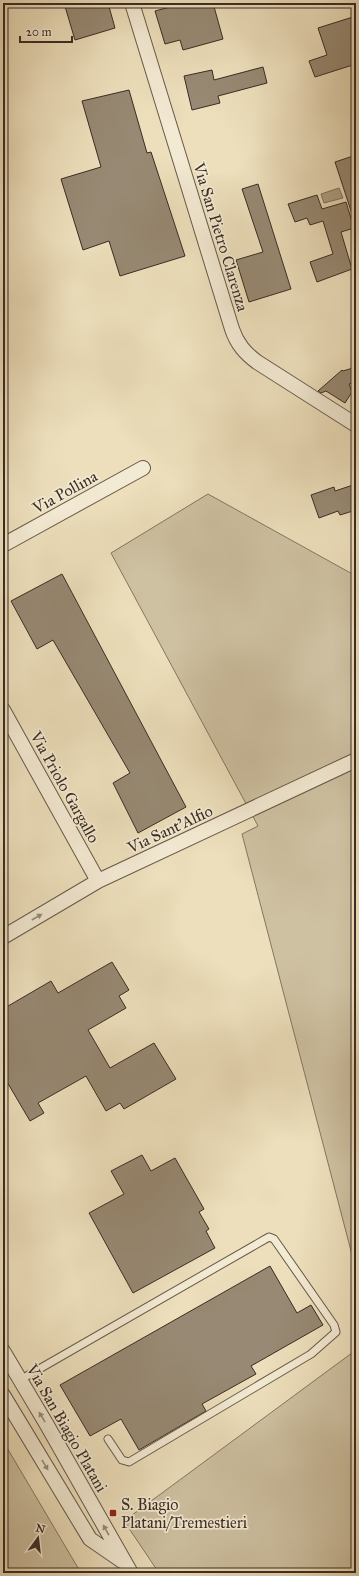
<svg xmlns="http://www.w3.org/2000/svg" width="359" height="1576" viewBox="0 0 359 1576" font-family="'IM FELL Great Primer',serif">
	<rect width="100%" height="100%" fill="#eddfbc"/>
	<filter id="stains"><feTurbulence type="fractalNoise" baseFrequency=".005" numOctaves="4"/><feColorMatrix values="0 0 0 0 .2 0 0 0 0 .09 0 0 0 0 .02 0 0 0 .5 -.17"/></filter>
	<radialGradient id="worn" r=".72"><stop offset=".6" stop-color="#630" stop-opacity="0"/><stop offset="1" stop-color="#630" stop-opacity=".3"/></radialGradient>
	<path fill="#cec1a2" stroke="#847662" d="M208 494 356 576V1270L242 834 258 826 111 553Z
		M356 1350V1573H159L124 1521Z
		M3 1441 81 1573H3Z"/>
	<path fill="#b0a288" stroke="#807360" d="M339 188 343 198 324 203 321 194Z"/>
	<path fill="#978973" stroke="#392c23" d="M64 3H108L115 28 75 40Z
		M185 3H213L223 39 183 50 180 40 165 44 155 11Z
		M356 16V64L315 77 309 61 327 55 318 28Z
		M263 67 267 83 218 96 220 103 192 110 184 76 212 70 214 80Z
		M129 90 147 153 151 152 185 256 120 276 109 241 83 250 61 179 101 167 82 101Z
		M356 155V216L353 217 335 162Z
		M258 184 291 289 249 302 236 260 263 252 242 189Z
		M317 195 322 209 346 202 354 228 341 232 352 269 317 282 310 262 333 254 323 221 310 225 307 218 295 222 288 204Z
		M356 367V382L349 384 352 392 345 403 326 391 321 393 318 391 342 370 343 371Z
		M356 484V510L340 515 338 511 319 518 311 495 334 487 335 491Z
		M62 574 186 807 138 833 113 783 130 773 53 640 37 649 11 601Z
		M112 962 129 990 119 996 126 1008 88 1030 110 1068 154 1043 176 1079 124 1109 120 1103 106 1111 86 1076 38 1103 44 1113 30 1121 3 1075V1009L51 981 58 993Z
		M142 1155 151 1171 175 1158 204 1209 199 1212 209 1229 206 1231 215 1248 133 1293 89 1213 124 1194 111 1171Z
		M270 1266 297 1313 311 1305 323 1325 251 1366 256 1374 202 1404 206 1411 139 1450 121 1419 90 1436 60 1385Z"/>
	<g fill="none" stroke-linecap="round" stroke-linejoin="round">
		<g stroke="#665949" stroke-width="9">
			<path id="service" d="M20 1380 269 1237 274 1239 334 1325 336 1332 311 1354 129 1462 122 1460 108 1439"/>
		</g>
		<g stroke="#665949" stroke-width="16">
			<path id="minor" d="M132 3 232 329C237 344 245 353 257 362L356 425
				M3 545 143 468
				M3 710 98 881
				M3 937 98 881 356 760
				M3 1351 47 1425 131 1573
				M3 1395 90 1539 122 1561"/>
		</g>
		<use href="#service" stroke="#f3ead3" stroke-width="7"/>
		<use href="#minor" stroke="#f3ead3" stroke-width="14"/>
	</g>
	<defs><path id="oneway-solid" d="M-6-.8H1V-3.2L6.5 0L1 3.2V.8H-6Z"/></defs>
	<g fill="#968b7b">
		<use href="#oneway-solid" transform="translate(37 917) rotate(-30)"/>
		<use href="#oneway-solid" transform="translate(42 1417) rotate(-121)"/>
		<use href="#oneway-solid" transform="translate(45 1465) rotate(59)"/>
		<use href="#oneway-solid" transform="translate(106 1530) rotate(-119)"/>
	</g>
	<rect fill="#8f2418" stroke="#f3ead3" stroke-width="1.5" x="109" y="1509" width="8" height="8" rx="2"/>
	<g text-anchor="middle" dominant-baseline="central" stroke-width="3.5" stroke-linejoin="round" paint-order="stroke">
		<g font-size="16" fill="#392c23" stroke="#f3ead3">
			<text transform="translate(221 237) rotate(73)">Via San Pietro Clarenza</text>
			<text transform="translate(65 492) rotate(-29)">Via Pollina</text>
			<text transform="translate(65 787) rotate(61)">Via Priolo Gargallo</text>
			<text transform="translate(170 829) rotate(-25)">Via Sant'Alfio</text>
			<text transform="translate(67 1428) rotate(60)">Via San Biagio Platani</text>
		</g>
		<g font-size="16" fill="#392c23" stroke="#f3ead3" text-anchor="start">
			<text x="121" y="1504">S. Biagio<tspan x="121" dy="18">Platani/Tremestieri</tspan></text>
		</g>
	</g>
	<rect width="359" height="1576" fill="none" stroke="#eddfbc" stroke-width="16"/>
	<rect x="4" y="4" width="351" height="1568" fill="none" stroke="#392c23" stroke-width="2"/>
	<rect x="8" y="8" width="343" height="1560" fill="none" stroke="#392c23"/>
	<g transform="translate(38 1538) rotate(15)" stroke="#f3ead3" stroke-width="3" paint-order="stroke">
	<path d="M0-3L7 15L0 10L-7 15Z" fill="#392c23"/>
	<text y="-6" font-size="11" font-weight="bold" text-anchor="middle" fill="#392c23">N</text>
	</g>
	<path d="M20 36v6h52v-6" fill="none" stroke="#392c23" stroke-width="2"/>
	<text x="26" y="36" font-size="12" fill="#392c23" stroke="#f3ead3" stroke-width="3" paint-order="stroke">20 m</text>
	<rect width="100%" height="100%" filter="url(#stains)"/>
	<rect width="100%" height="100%" fill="url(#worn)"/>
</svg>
